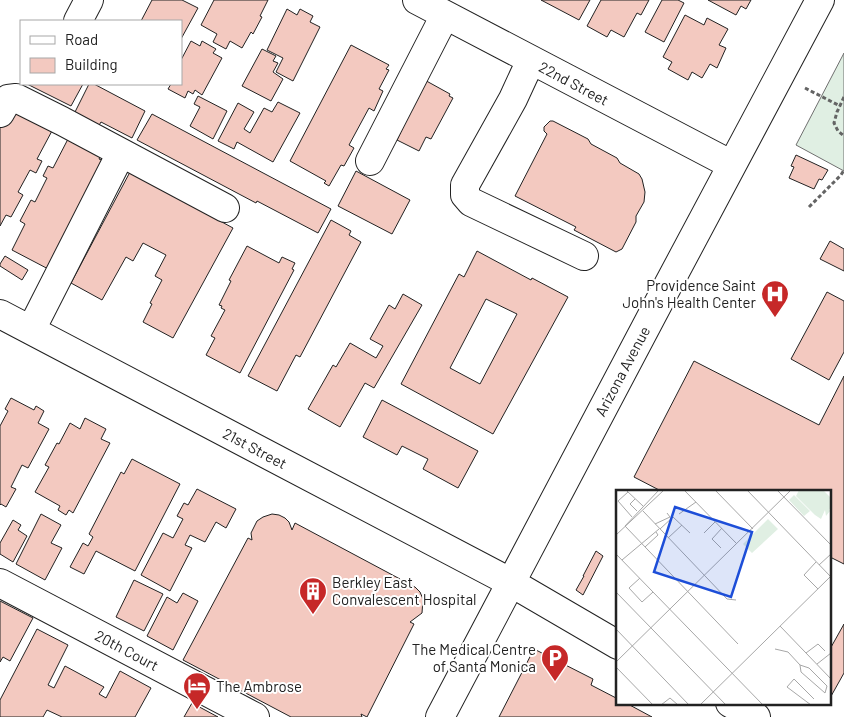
<svg xmlns="http://www.w3.org/2000/svg" width="844" height="717" viewBox="0 0 844 717" font-family="Barlow,sans-serif">
	<rect width="100%" height="100%" fill="#fff"/>
	<path fill="#e0efe3" stroke="#6f6f6f" d="M844 53V171L796 145Z"/>
	<path fill="#f3c9c0" stroke="#222" fill-rule="evenodd" d="M152 0H182L198 8 181 39V21H141Z
		M214 0H268L260 16 262 17 253 34 251 32 242 48 230 41 226 49 213 42 217 34 201 25Z
		M541 0H590L579 20Z
		M601 0H649L641 15 637 13 624 37 611 30 607 37 587 26Z
		M662 0H678L684 3 664 42 645 32Z
		M708 0H751L746 9 741 6 736 15Z
		M287 9 297 15 300 9 313 16 310 22 320 27 293 81 276 72 283 58 267 50Z
		M685 15 704 25 707 18 728 29 719 45 726 48 717 68 710 64 702 78 692 72 688 80 668 69 672 62 663 57Z
		M191 41 200 46 202 41 216 49 213 53 222 58 202 95 195 90 193 94 188 91 185 98 168 89 171 84H181V60Z
		M351 45 389 65 386 69 389 70 379 89 383 91 374 111 369 108 349 145 354 148 344 166 341 165 329 186 324 183 326 181 290 161Z
		M262 49 276 56 273 61 278 63 273 72 283 79 271 101 242 86Z
		M421 78 450 94 449 96 453 98 431 139 426 137 419 151 397 140 404 125Z
		M27 84H83L71 106Z
		M89 84H94L145 111 132 138 101 122 95 132 71 120Z
		M198 96 227 111 213 139 190 126 200 107 194 104Z
		M278 102 300 113 273 162 237 142 234 149 218 141 238 103 254 112 244 129 250 133 264 108 272 112Z
		M11 111 53 129 37 159 42 161 36 173 30 170 18 192 23 195 11 217 6 215 0 226V123Z
		M152 114 331 209 318 233 257 201 256 203 137 140Z
		M550 121H553L588 139 591 144 617 158 620 163 639 174 642 179 645 192 644 202 636 216V222L622 249 616 252 574 230 576 227 515 196 547 134 544 131V127Z
		M68 139 101 155 99 159 106 162 54 272 12 250 25 224 20 221 31 200 35 202 47 178 43 176 48 166 53 168Z
		M796 155 828 170 822 180 819 179 814 189 789 178 794 167 791 166Z
		M356 171 410 200 392 234 338 206Z
		M130 172 233 228 173 338 143 322 152 304 150 303 162 280 155 276 166 255 143 243 133 261 126 257 102 300 71 283Z
		M331 220 351 231 349 235 361 242 300 357 296 355 277 391 248 376Z
		M830 241 844 249V271L820 259Z
		M247 246 279 263 282 257 295 263 292 269 294 270 240 373 206 355 215 338 211 336 225 310 221 308 222 306 219 305 231 281 229 280Z
		M477 251 531 280 532 278 568 297 493 434 401 384 459 274 464 277ZM486 299 517 314 480 384 450 368Z
		M5 256 28 270 22 280 0 266V264Z
		M827 292 844 301V352L829 380 791 359Z
		M403 294 422 305 374 388 365 383 340 427 308 409 333 365 336 367 350 343 376 358 383 346 370 339 389 305 395 309Z
		M694 361 819 425 844 376V564L830 557V491H661L634 477Z
		M11 398 34 410 36 406 44 411 38 423 49 429 28 468 22 465 11 487 16 489 6 507 1 504 0 505V426L8 411 5 409Z
		M382 400 478 451 458 488 423 469 428 459 402 446 397 455 363 437Z
		M85 418 106 429 101 439 110 443 73 513 69 510 66 515 58 510 60 506 35 492 49 467 45 465 57 443 59 444 70 423 80 429Z
		M132 459 180 484 135 571 96 551 84 574 70 567 83 543 88 546 93 537 89 534 121 472 124 474Z
		M197 489 236 509 226 528 216 522 205 542 190 535 185 545 192 548 170 591 141 575 163 533 173 538 183 519 177 516 184 503 188 505Z
		M41 514 61 525 51 543 62 548 45 580 16 564Z
		M272 514 279 515 285 518 289 522 292 530 295 523 400 579 398 583 407 584 415 587 420 592 423 599 422 613 410 622 414 624 367 717 361 714 362 717H291L183 660 248 538 252 540 251 533 257 521 263 517Z
		M13 520 21 525 18 530 27 536 13 562 0 554V543Z
		M596 551 603 556 583 595 576 590 584 576H583Z
		M134 580 163 594 144 631 116 617Z
		M183 593 198 601 173 650 147 636 167 597 177 603Z
		M0 601 33 618 10 661 3 657 0 662Z
		M844 624V673L830 698V649Z
		M37 629 68 645 48 685 54 688 65 666 104 687 99 694 106 698 120 671 151 688 135 717H62L47 710 43 717H0V700Z
		M534 649 593 679 591 685 618 699V703H626L652 717H499Z
		M192 703 218 717H184Z"/>
	<g fill="none" stroke-linecap="round" stroke-linejoin="round">
		<g stroke="#222" stroke-width="30">
			<path id="minor" d="M417 0 732 165
				M78 21 89 0
				M531 60 513 99 465 185V195L471 202 584 256
				M0 113 8 99 16 98 62 121 225 208
				M370 161 445 15
				M0 314 510 582 618 645
				M31 330 121 153
				M0 583 255 717
				M730 703 756 717
				M440 717 658 304 820 0"/>
		</g>
		<path stroke="#646464" stroke-width="3" stroke-dasharray="4 2.5" stroke-linecap="butt" d="M805 88 840 106
			M844 97 837 112 834 123 838 131 844 136
			M809 207 841 175 844 170"/>
		<use href="#minor" stroke="#fff" stroke-width="28"/>
	</g>
	<defs>
		<g id="hospital-pin" transform="scale(1.4375)"><path d="M0 17L-7.5 6A9.5 9.5 0 1 1 7.5 6Z" fill="#c62828" stroke="#fff"/><path d="M-5-5h3v3.5h4V-5h3V5h-3V1.5h-4V5h-3Z" fill="#fff"/></g>
		<g id="building-pin" transform="scale(1.4375)"><path d="M0 17L-7.5 6A9.5 9.5 0 1 1 7.5 6Z" fill="#c62828" stroke="#fff"/><path d="M-4-6H4V6H1V3H-1V6H-4ZM-2.5-4.3h1.7v1.8h-1.7ZM.8-4.3h1.7v1.8H.8ZM-2.5-1h1.7V.8h-1.7ZM.8-1h1.7V.8H.8Z" fill="#fff"/></g>
		<g id="parking-pin" transform="scale(1.4375)"><path d="M0 17L-7.5 6A9.5 9.5 0 1 1 7.5 6Z" fill="#c62828" stroke="#fff"/><path d="M-3.5-5.5H1a3.5 3.5 0 0 1 0 7H-1V5.5H-3.5ZM-1-3.4V-.6H.8a1.4 1.4 0 0 0 0-2.8Z" fill="#fff"/></g>
		<g id="hotel-pin" transform="scale(1.4375)"><path d="M0 17L-7.5 6A9.5 9.5 0 1 1 7.5 6Z" fill="#c62828" stroke="#fff"/><path d="M-6-4.5h1.5V1H6V5H4.5V3h-9V5H-6ZM-4 0a1.8 1.8 0 1 1 3.6 0ZM.5 0V-2.5h3Q6-2.5 6 0Z" fill="#fff"/></g>
	</defs>
	<g fill-rule="evenodd">
		<use href="#hospital-pin" x="775" y="294"/>
		<use href="#building-pin" x="313" y="591"/>
		<use href="#parking-pin" x="555" y="658"/>
		<use href="#hotel-pin" x="197" y="686"/>
	</g>
	<g text-anchor="middle" dominant-baseline="central" stroke-width="4" stroke-linejoin="round" paint-order="stroke">
		<g font-size="15" fill="#222" stroke="#fff">
			<text transform="translate(574 83) rotate(28)">22nd Street</text>
			<text transform="translate(622 371) rotate(-62)">Arizona Avenue</text>
			<text transform="translate(255 448) rotate(28)">21st Street</text>
			<text transform="translate(127 650) rotate(28)">20th Court</text>
		</g>
		<g font-size="15" fill="#222" stroke="#fff" text-anchor="end">
			<text x="756" y="285">Providence Saint<tspan x="756" dy="17">John's Health Center</tspan></text>
			<text x="332" y="582" text-anchor="start">Berkley East<tspan x="332" dy="17">Convalescent Hospital</tspan></text>
			<text x="536" y="649">The Medical Centre<tspan x="536" dy="17">of Santa Monica</tspan></text>
			<text x="216" y="686" text-anchor="start">The Ambrose</text>
		</g>
	</g>
	<g transform="translate(616 490)">
		<rect width="215" height="215" fill="#fff"/>
		<path d="M183 0H207L215 8V20L213 19 214 21 210 26 209 20 205 29 199 25 180 6ZM178 5 194 21 188 26 173 10ZM152 29 162 39 136 63 127 54Z" fill="#e0efe3"/>
		<path fill="none" stroke="#a7a7a7" stroke-width="1" d="M68 0 121 54M99 0 137 39M131 0 215 87M161 0 215 55M11 1 27 16M12 2 2 11 16 27M19 9 14 14 21 21M27 21 111 109 120 110M63 24 80 12M39 34 54 27 51 23M9 36 122 154M9 36 43 0M44 39 57 27 74 43M88 43 99 32M0 45 48 0M52 48 66 35M29 57 42 45 40 42M105 58 96 49 106 38M0 64 147 215M6 70 43 39M200 72 188 85 202 99M203 75 215 64M24 88 13 98 26 112 37 102M0 102 110 215M164 136 215 189M0 139 73 215M159 159 172 162 184 175 185 182 209 203 211 196 193 178 184 175M190 163 202 154 209 161M0 172 175 0M201 174 215 163M0 177 37 215M45 215 54 208 62 215M84 215 215 86M195 215 171 197 178 189 198 209"/>
		<path fill="#1d4ed8" fill-opacity="0.15" stroke="#1d4ed8" stroke-width="2.5" d="M59 17 136 42 115 107 38 82Z"/>
		<rect width="215" height="215" fill="none" stroke="#222" stroke-width="2.5"/>
	</g>
	<rect x="20" y="20" width="162" height="65" fill="#ffffff" stroke="#a7a7a7"/>
	<rect x="30" y="36" width="25" height="8" fill="#ffffff" stroke="#a7a7a7"/>
	<text x="65" y="45" font-size="15" fill="#222222">Road</text>
	<rect x="30" y="58" width="25" height="15" fill="#f3c9c0" stroke="#a7a7a7"/>
	<text x="65" y="70" font-size="15" fill="#222222">Building</text>
</svg>
